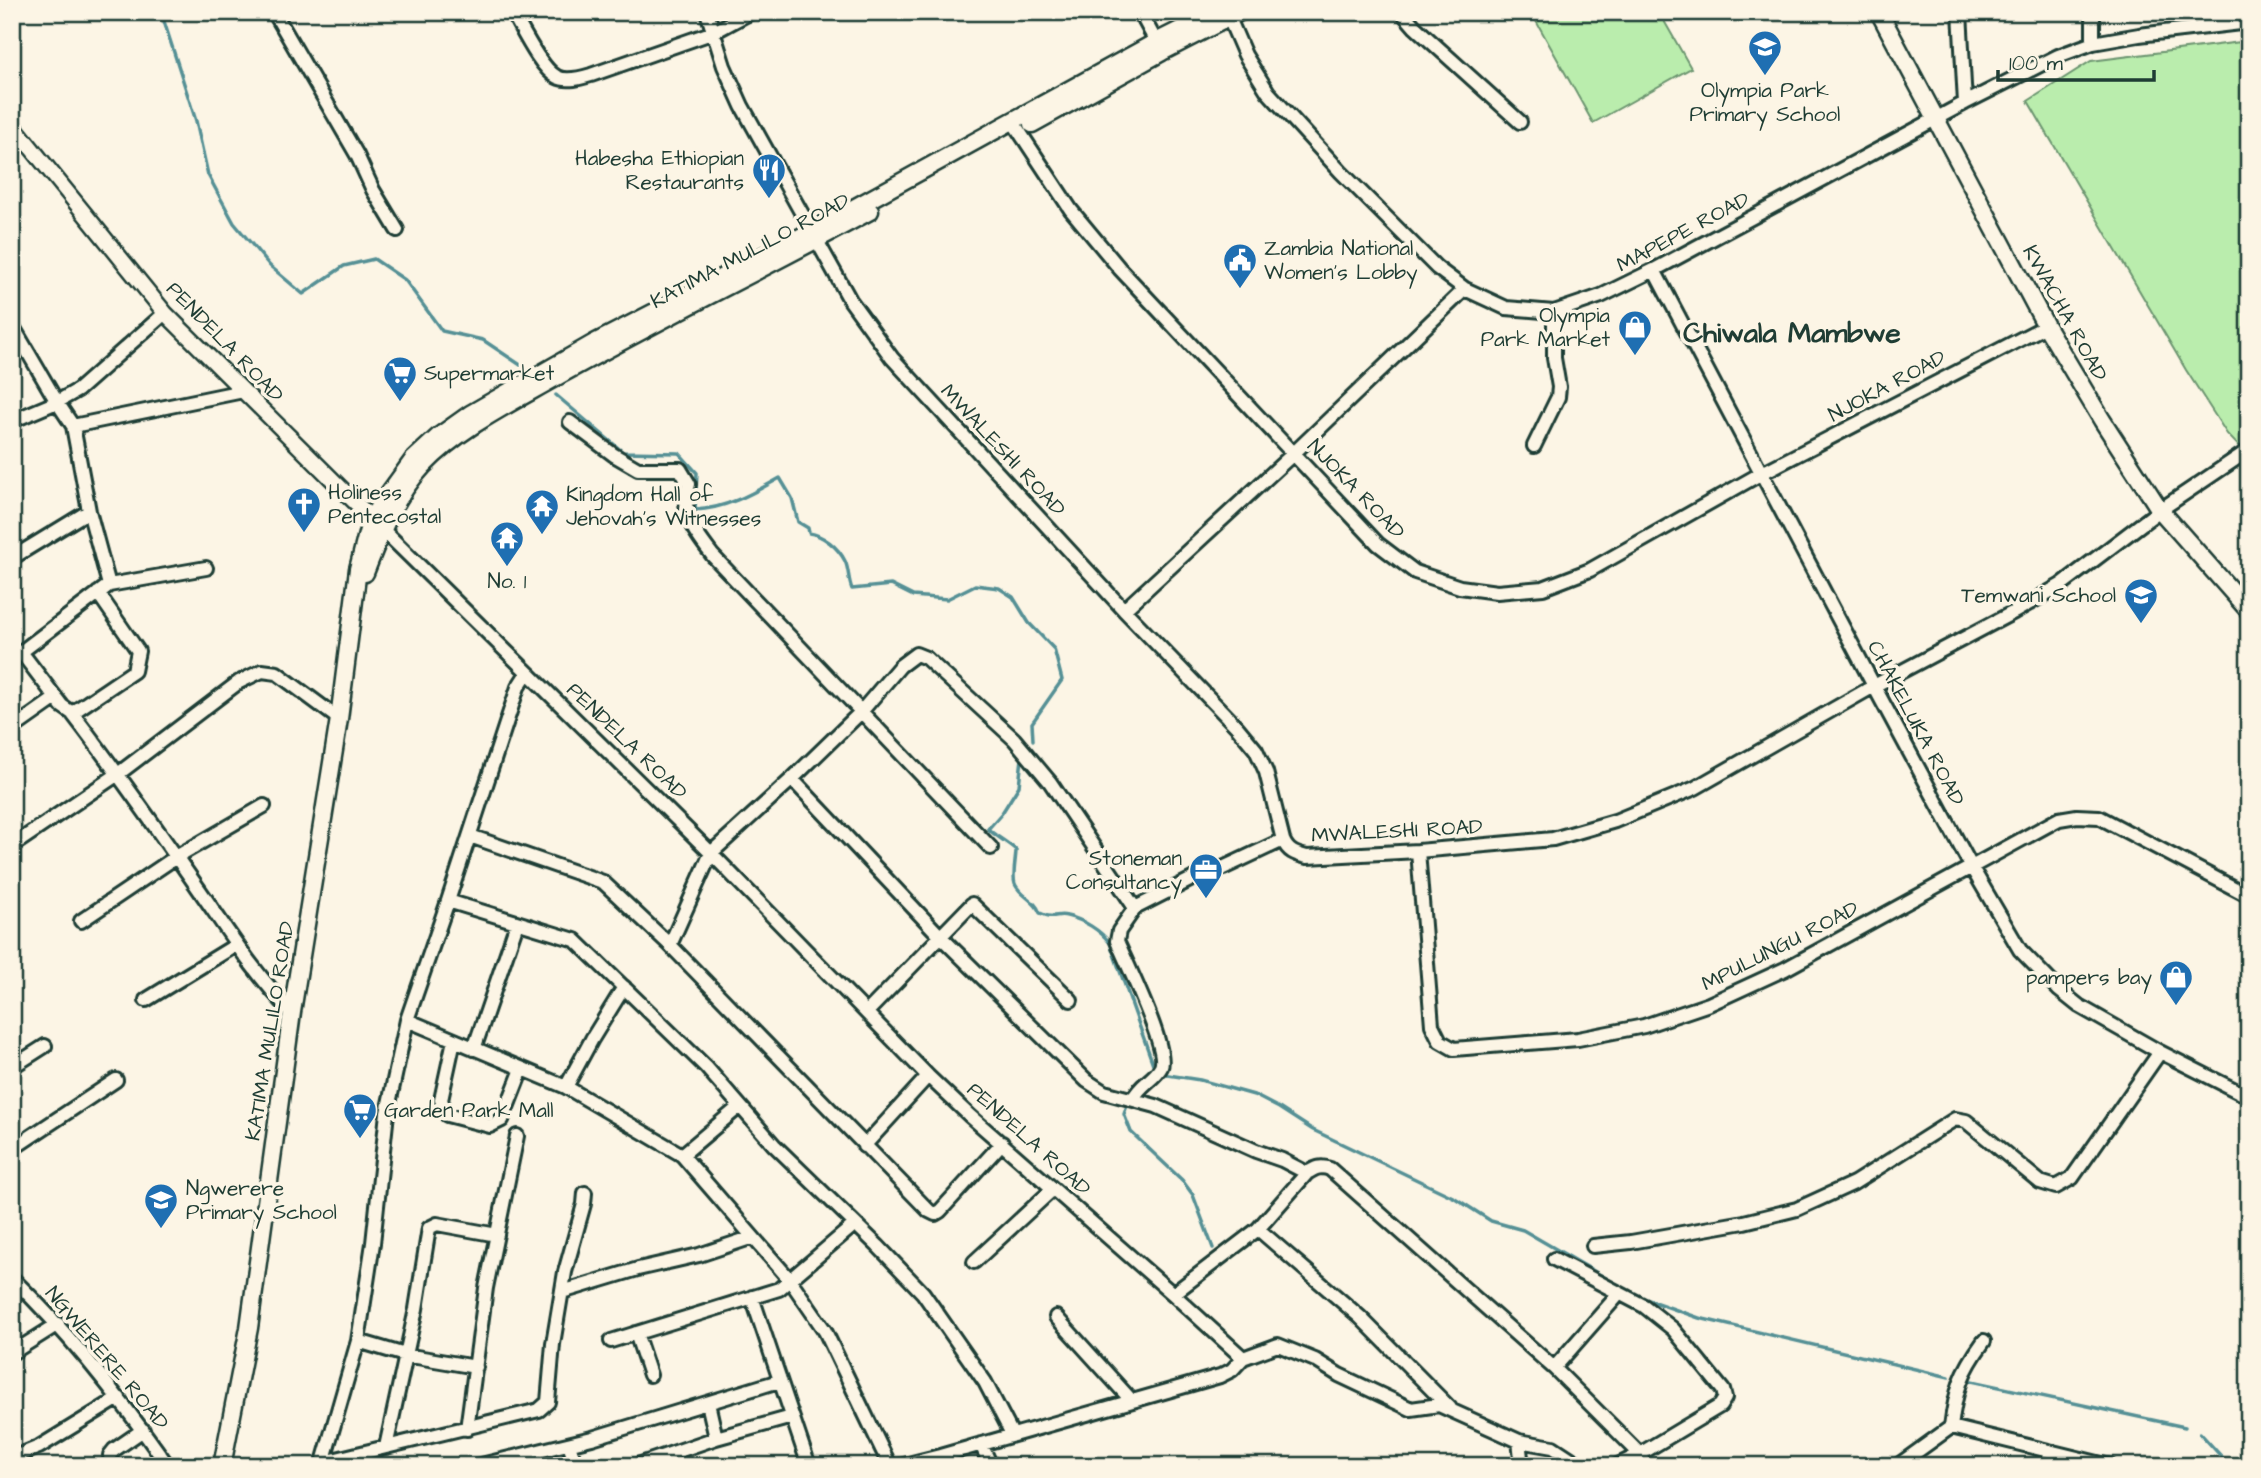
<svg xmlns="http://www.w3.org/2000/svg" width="2261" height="1478" viewBox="0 0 2261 1478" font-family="'Architects Daughter',sans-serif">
	<rect width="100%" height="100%" fill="#fcf5e5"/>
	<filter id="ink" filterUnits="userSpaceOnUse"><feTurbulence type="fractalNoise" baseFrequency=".0143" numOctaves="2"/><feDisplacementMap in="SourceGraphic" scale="14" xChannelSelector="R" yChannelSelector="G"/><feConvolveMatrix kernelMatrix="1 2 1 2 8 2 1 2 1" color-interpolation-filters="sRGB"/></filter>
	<g filter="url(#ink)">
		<path fill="#baedad" stroke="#6c9570" stroke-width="2" d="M1531 12H1659L1691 68 1593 123Z
			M2249 41V457L2227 434 2186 370 2028 101 2091 61Z"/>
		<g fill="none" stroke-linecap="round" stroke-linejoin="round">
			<path stroke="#559095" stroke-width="3.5" d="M161 12 196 121 208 175 234 223 270 266 303 294 344 266 374 259 405 280 442 331 483 340 528 370
				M556 395 623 452 679 453 697 473 695 510C726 509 753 493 780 478L792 498 798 522 808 528 809 533C823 535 838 547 845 561 849 569 848 580 852 589L891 585 913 596 947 599 975 585 999 588 1013 597 1029 623 1054 649 1062 680 1032 723 1033 740
				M1022 758 1019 786 1002 813 988 829C997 837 1007 842 1016 850 1016 859 1012 876 1015 884 1021 897 1035 899 1040 913 1055 920 1056 913 1067 916 1084 920 1100 930 1110 943L1154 1067 1153 1068
				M1162 1074 1200 1080 1254 1095 1279 1108 1313 1130 1455 1198 1491 1221 1523 1230 1630 1292
				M1128 1103 1124 1114 1131 1132 1182 1180 1193 1195 1213 1248
				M1640 1297 1699 1318 1949 1377
				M1967 1380 2185 1427
				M2200 1433 2230 1466"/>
			<g stroke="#1f3d34" stroke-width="18">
				<path id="minor" d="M274 12 357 155 373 190 397 230
					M512 12C522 29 541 69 557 77 567 82 581 78 591 75L714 32 751 12
					M707 12 724 66 742 106 850 300 892 358 1124 610 1237 727 1256 750 1266 772 1283 840C1288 852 1295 854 1307 857L1418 851 1553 839 1615 821 1695 788 1874 686 2014 612 2061 585 2160 510 2249 450
					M1140 12 1160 49
					M1402 12 1415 27 1520 122
					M1960 12 1965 103
					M2093 12V43
					M1229 18 1245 55 1268 92 1341 172 1437 268 1465 289 1506 308 1554 312 1601 296 1654 270 1965 103 2058 56 2093 43 2139 35 2249 22
					M1013 122 1071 210 1120 269 1378 544 1415 572 1460 587 1497 592 1543 588 1590 570 1762 473 2046 326
					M1654 270 1874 686 1972 868 2020 950 2059 990 2079 1006 2160 1052 2249 1097
					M12 325 57 402 73 426 89 511 109 585 21 652 56 698
					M12 421 57 402 78 390 165 313
					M570 422 614 455 638 469H680L689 484C679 514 696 534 713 556L991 848
					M73 426 243 391
					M1534 446 1558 397 1559 387 1554 358V312
					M379 526 711 853 928 1076 970 1116 1173 1294 1243 1358
					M12 558 89 511
					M109 585 206 568
					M98 593 138 651 134 671 72 713C116 770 157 829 198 888 228 931 255 975 292 1012
					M1124 610 1294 453 1465 289
					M12 729 56 698 62 706 72 713
					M792 779 941 937 1087 1081 1104 1092 1156 1106 1256 1151 1282 1160 1307 1173
					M470 836 603 882 670 945
					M12 846 118 774 239 682 262 671 277 673 339 719
					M1418 851 1432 1025 1440 1041 1454 1049 1578 1039 1644 1026 1709 1004 1785 969 2059 819 2077 816 2099 817 2249 896
					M448 901 575 940 706 1067 774 1145 878 1246 923 1293 985 1382 1012 1434
					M81 921 176 857 264 806
					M146 1000 236 945
					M867 1012 972 904 1071 1000
					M407 1020 566 1087 682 1155 790 1280 825 1331 890 1466
					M454 1040 441 1100 447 1115 490 1126 502 1120 522 1069
					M474 1049 517 923
					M12 1067 45 1046
					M566 1087 592 1039 624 987
					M1133 1099C1140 1084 1155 1079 1161 1067 1169 1049 1126 962 1117 941L1119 931 1135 908 1198 876 1223 868 1283 840
					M1002 1143 940 1211 935 1214 929 1211 670 945 711 853 792 779 860 713 900 666 916 654 926 658 1014 739 1050 782 1135 908
					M864 1146 928 1076
					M12 1149 116 1080
					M682 1155 740 1106
					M1258 1229 1360 1317 1450 1408
					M1593 1246 1631 1242 1744 1222 1797 1209 1854 1183 1955 1119 1966 1121 2040 1182 2056 1187 2072 1178 2160 1052
					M1554 1259 1644 1306 1673 1329 1723 1390 1725 1398 1720 1406 1640 1454 1616 1466
					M974 1262 1053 1189
					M12 1278C71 1335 121 1399 168 1466
					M562 1292 638 1269 699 1255 753 1237
					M1173 1294 1258 1229 1307 1173C1315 1168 1321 1165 1330 1169L1554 1368 1640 1454 1645 1466
					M752 1297 809 1466
					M1056 1317 1132 1401
					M636 1333 650 1375
					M358 1341 405 1355 476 1367
					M611 1341 779 1289 854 1225
					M12 1353 58 1324
					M1554 1368 1619 1294
					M708 1403 716 1438
					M1951 1427C1956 1388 1961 1373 1984 1341
					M467 1429 486 1288 517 1136
					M1519 1441 1553 1447 1582 1466
					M569 1444 576 1466
					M981 1444 991 1466
					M386 1447 416 1309 429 1228 437 1224 497 1235
					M12 1458 39 1447 119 1398
					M324 1462 539 1410 548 1402 553 1344 565 1272 584 1204 585 1193
					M111 1466 110 1455 114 1450 143 1430
					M322 1466 358 1341 373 1243 387 1113 407 1020 448 901 518 687 527 673
					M477 1466 592 1438 779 1381
					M635 1466 716 1438 792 1417
					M900 1466 940 1456 1220 1376 1232 1370 1243 1358 1278 1345 1315 1360 1339 1375 1411 1409 1439 1405 1519 1441 1522 1466
					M1897 1466 1951 1427 2110 1466"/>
			</g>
			<g stroke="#1f3d34" stroke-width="19">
				<path id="tertiary" d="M12 124 165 313 371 518"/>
			</g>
			<g stroke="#1f3d34" stroke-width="21">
				<path id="secondary" d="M1879 12 2046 326 2102 420 2160 510 2249 611
					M1032 124 1162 52 1240 12
					M365 573C380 535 394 497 423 466 460 427 513 402 560 375 662 318 767 267 870 211
					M222 1466 249 1328 292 1012 339 719 358 569 371 518 413 460 439 436 470 414 596 342 812 231 1156 42 1216 12"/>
			</g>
			<use href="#minor" stroke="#fcf5e5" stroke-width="12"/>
			<use href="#tertiary" stroke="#fcf5e5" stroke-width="14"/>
			<use href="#secondary" stroke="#fcf5e5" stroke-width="16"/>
		</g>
	</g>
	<defs>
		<g id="school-pin" transform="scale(1.75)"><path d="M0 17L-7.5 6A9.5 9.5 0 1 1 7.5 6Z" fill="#1f6fb2" stroke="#fcf5e5"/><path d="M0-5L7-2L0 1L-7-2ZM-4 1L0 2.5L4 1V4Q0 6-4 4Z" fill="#fff"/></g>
		<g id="restaurant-pin" transform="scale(1.75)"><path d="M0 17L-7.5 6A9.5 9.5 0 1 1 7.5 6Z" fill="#1f6fb2" stroke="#fcf5e5"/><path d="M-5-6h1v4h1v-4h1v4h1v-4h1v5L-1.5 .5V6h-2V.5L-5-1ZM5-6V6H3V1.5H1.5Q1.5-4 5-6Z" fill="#fff"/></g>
		<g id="civic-pin" transform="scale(1.75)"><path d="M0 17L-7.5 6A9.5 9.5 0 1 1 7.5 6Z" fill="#1f6fb2" stroke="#fcf5e5"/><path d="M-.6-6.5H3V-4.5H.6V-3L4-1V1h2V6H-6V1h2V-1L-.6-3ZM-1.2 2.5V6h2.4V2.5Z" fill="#fff"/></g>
		<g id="shop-pin" transform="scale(1.75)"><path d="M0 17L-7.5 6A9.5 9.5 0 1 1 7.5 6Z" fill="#1f6fb2" stroke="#fcf5e5"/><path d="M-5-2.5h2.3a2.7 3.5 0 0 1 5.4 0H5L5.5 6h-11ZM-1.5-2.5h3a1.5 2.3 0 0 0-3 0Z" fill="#fff"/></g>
		<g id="supermarket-pin" transform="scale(1.75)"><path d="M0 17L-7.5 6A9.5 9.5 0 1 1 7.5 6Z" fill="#1f6fb2" stroke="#fcf5e5"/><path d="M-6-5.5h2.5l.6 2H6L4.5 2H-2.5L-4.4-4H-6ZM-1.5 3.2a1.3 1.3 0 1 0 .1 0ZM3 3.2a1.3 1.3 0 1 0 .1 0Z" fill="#fff"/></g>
		<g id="church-pin" transform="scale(1.75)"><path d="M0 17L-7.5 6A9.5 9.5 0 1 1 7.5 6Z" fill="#1f6fb2" stroke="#fcf5e5"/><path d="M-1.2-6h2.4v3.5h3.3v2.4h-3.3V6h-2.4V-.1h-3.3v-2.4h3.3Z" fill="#fff"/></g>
		<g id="temple-pin" transform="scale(1.75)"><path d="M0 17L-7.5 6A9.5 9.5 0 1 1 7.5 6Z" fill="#1f6fb2" stroke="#fcf5e5"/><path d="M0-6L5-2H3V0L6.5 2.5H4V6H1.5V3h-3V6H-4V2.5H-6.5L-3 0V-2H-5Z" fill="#fff"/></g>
		<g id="office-pin" transform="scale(1.75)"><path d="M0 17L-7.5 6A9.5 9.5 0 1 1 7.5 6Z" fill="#1f6fb2" stroke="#fcf5e5"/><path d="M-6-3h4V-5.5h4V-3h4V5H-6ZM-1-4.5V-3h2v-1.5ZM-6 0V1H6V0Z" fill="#fff"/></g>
	</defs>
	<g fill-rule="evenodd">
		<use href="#school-pin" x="1765" y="47"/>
		<use href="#restaurant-pin" x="769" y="170"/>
		<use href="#civic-pin" x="1240" y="260"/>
		<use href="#shop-pin" x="1635" y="327"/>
		<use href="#supermarket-pin" x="400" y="373"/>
		<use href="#church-pin" x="304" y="504"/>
		<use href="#temple-pin" x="542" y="506"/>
		<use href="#temple-pin" x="507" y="538"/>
		<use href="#school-pin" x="2141" y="595"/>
		<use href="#office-pin" x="1206" y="870"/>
		<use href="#shop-pin" x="2176" y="977"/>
		<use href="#supermarket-pin" x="360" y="1110"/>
		<use href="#school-pin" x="161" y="1200"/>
	</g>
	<g text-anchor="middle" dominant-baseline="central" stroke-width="7" stroke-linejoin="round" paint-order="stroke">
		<g font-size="21" fill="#1f3d34" stroke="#fcf5e5" text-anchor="start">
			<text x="1765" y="90" text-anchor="middle">Olympia Park<tspan x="1765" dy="24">Primary School</tspan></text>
			<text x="744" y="158" text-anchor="end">Habesha Ethiopian<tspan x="744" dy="24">Restaurants</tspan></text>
			<text x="1264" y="248">Zambia National<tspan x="1264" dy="24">Women's Lobby</tspan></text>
			<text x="1610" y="315" text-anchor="end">Olympia<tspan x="1610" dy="24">Park Market</tspan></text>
			<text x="424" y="373">Supermarket</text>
			<text x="328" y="492">Holiness<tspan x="328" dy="24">Pentecostal</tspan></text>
			<text x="566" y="494">Kingdom Hall of<tspan x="566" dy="24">Jehovah's Witnesses</tspan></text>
			<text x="507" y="581" text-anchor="middle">No. 1</text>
			<text x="2116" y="595" text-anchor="end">Temwani School</text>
			<text x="1182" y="858" text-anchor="end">Stoneman<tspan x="1182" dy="24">Consultancy</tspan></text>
			<text x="2152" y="977" text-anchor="end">pampers bay</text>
			<text x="384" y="1110">Garden Park Mall</text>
			<text x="186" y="1188">Ngwerere<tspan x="186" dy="24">Primary School</tspan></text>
		</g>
		<g font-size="21" fill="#1f3d34" stroke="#fcf5e5">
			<text transform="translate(1683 232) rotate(-28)">MAPEPE ROAD</text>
			<text transform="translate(750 251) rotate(-28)">KATIMA MULILO ROAD</text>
			<text transform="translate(2065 313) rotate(61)">KWACHA ROAD</text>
			<text transform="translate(225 342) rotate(46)">PENDELA ROAD</text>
			<text transform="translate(1887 386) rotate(-28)">NJOKA ROAD</text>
			<text transform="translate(1003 450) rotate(47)">MWALESHI ROAD</text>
			<text transform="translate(1356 489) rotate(46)">NJOKA ROAD</text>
			<text transform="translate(1916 723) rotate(62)">CHAKELUKA ROAD</text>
			<text transform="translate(627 741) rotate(44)">PENDELA ROAD</text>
			<text transform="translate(1397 831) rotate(-3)">MWALESHI ROAD</text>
			<text transform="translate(1780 946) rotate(-27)">MPULUNGU ROAD</text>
			<text transform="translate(270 1031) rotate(-81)">KATIMA MULILO ROAD</text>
			<text transform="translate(1029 1139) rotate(42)">PENDELA ROAD</text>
			<text transform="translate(107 1358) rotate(50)">NGWERERE ROAD</text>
		</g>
		<g font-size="28" font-weight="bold" fill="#1f3d34" stroke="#fcf5e5">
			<text x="1792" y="333">Chiwala Mambwe</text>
		</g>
	</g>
	<rect width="2261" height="1478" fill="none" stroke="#fcf5e5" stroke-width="42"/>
	<rect x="21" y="21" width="2219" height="1436" fill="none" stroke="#1f3d34" stroke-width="2.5" filter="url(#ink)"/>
	<path d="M1998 70v10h156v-10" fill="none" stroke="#1f3d34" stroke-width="3.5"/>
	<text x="2009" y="70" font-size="21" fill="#1f3d34" stroke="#fcf5e5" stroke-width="5" paint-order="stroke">100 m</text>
</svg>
